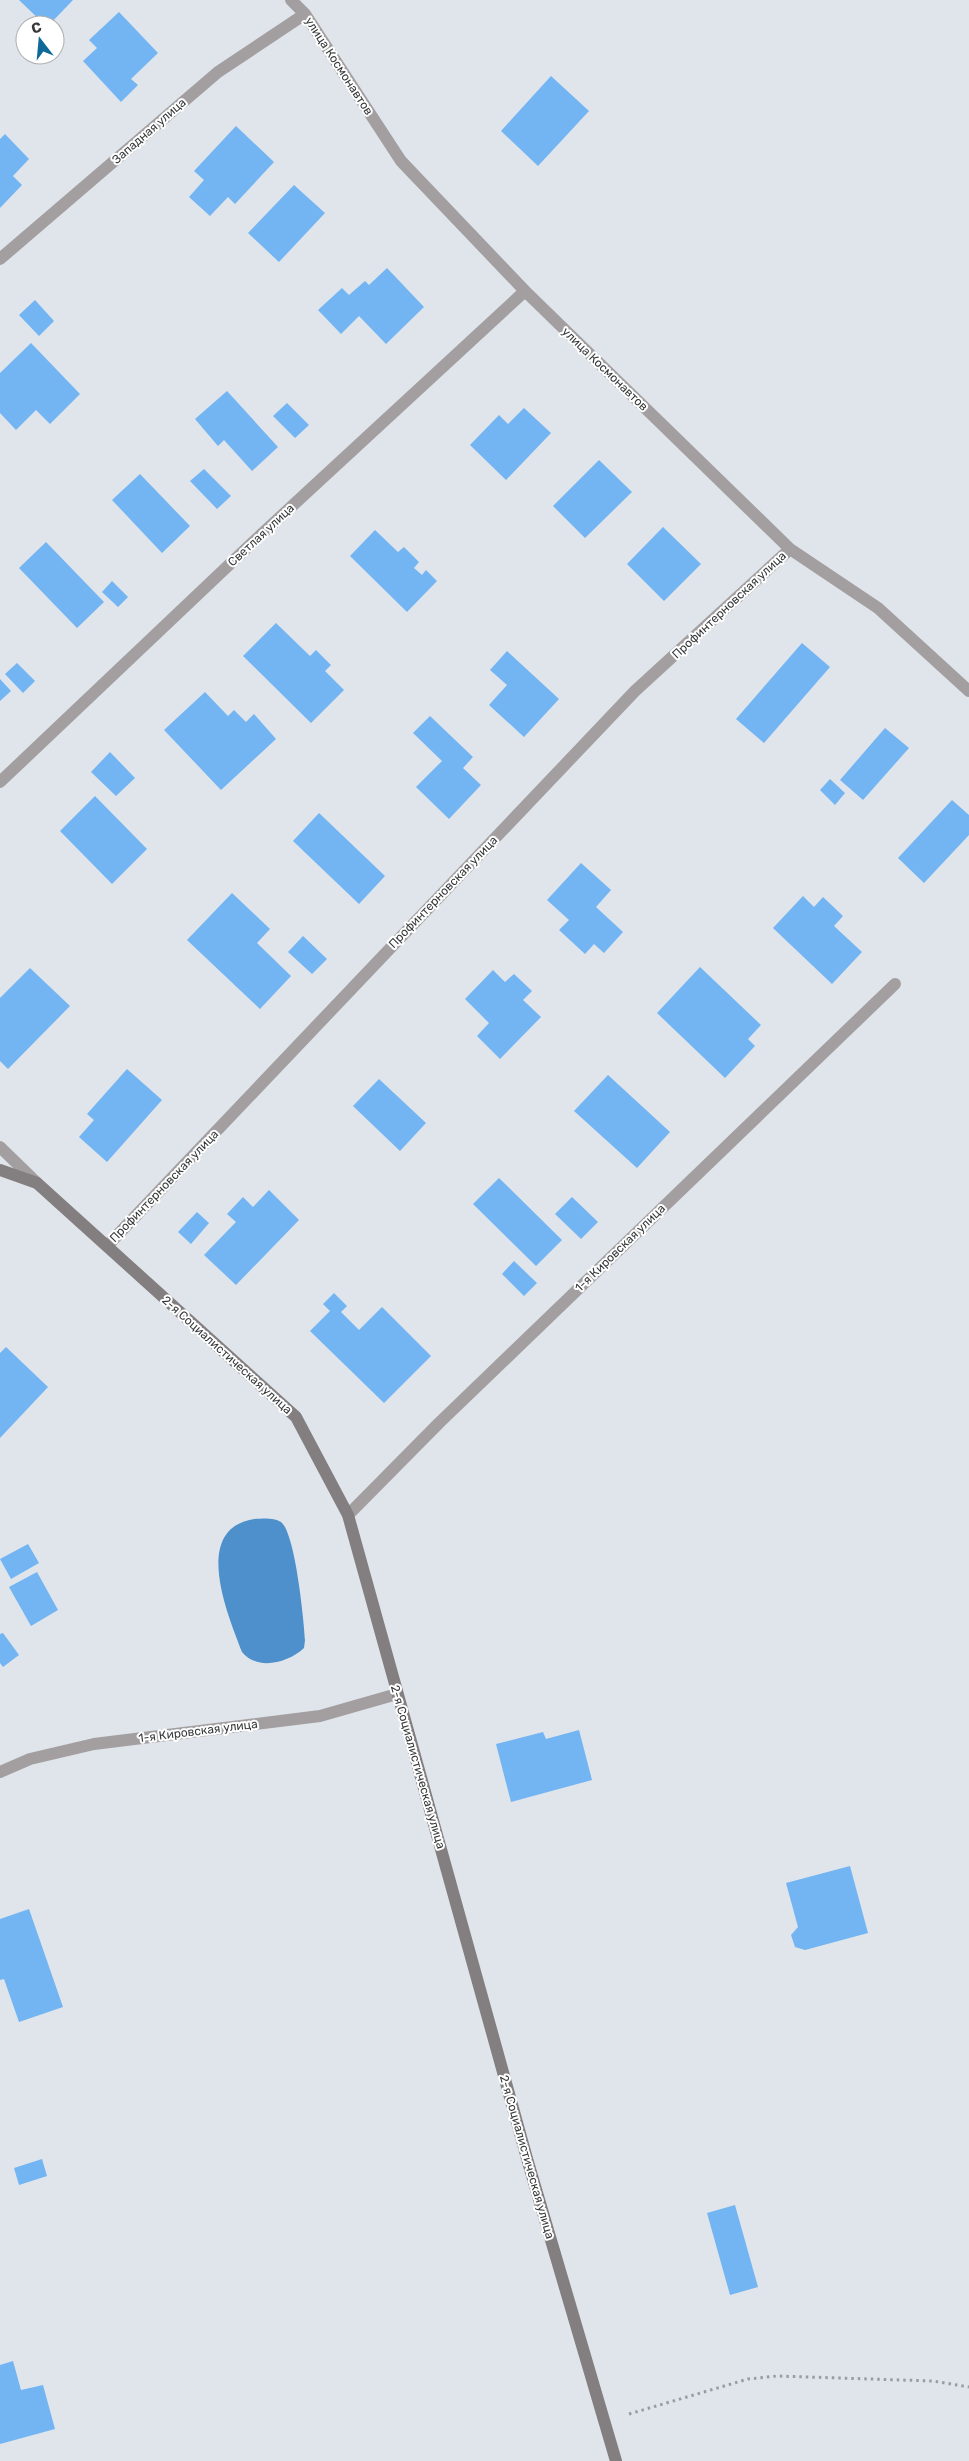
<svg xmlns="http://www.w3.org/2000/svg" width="969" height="2461" viewBox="0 0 969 2461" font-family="Rubik,sans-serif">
	<rect width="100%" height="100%" fill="#dfe5eb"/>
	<path fill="#4d90cb" d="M254 1519C262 1519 273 1517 281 1522 295 1532 304 1620 305 1640L304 1648C288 1663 257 1671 242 1652 228 1615 191 1529 254 1519Z"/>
	<path fill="#73b4f2" d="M19 0H73L49 25H45Z
		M119 12 158 53 131 79 138 85 121 102 83 61 97 48 89 40Z
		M551 76 589 111 538 166 501 131Z
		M236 126 274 162 235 204 228 197 210 216 189 197 204 180 194 171Z
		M5 134 29 159 13 176 22 185 0 208V139Z
		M294 185 325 213 279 262 248 233Z
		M387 268 424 307 386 344 359 316 341 334 318 310 342 288 349 295 365 281 369 285Z
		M35 300 54 321 39 336 19 315Z
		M31 343 80 394 50 424 36 410 16 430 0 413V373Z
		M227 391 278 447 252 471 224 440 218 446 195 419Z
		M287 403 309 425 295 438 273 416Z
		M524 408 551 433 506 480 470 445 499 415 508 424Z
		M599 460 632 492 585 538 553 506Z
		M204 469 231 496 217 509 190 481Z
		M140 474 190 526 162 553 112 500Z
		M663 527 701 564 664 601 627 564Z
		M375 530 398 552 404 547 419 562 414 568 422 575 426 570 437 581 407 612 350 556Z
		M46 542 104 602 77 628 19 568Z
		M112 581 128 597 118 607 102 592Z
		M276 623 310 656 316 650 331 665 325 671 344 690 311 723 243 656Z
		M802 643 830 667 764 743 736 719Z
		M507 651 559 699 524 737 489 705 507 685 490 670Z
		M17 663 35 681 23 693 5 674Z
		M0 679 11 691 0 701Z
		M205 692 228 716 234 710 246 722 254 714 276 739 221 790 164 730Z
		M430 716 473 757 463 768 481 785 449 819 416 787 442 761 413 733Z
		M885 728 909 748 863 800 840 780Z
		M110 752 135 778 116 796 91 772Z
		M830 779 845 793 835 805 820 790Z
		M95 796 147 849 112 884 60 831Z
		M952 800 969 815V835L924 883 898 858Z
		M319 813 385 876 359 904 293 841Z
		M581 863 611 890 596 907 623 932 604 953 594 944 585 954 559 930 569 920 547 900Z
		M232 893 270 929 257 943 291 976 260 1009 187 940Z
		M803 896 814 907 823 897 843 916 834 926 862 952 832 984 773 928Z
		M303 936 327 959 312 974 288 952Z
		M700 967 761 1025 748 1039 755 1046 725 1078 657 1013Z
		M30 968 70 1006 8 1069 0 1061V998Z
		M493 970 505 982 514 974 532 991 523 1000 541 1017 500 1059 477 1036 489 1023 465 999Z
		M127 1069 162 1100 107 1162 79 1137 94 1120 87 1114Z
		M608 1075 670 1132 637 1168 574 1111Z
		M379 1079 426 1123 400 1151 353 1106Z
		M499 1178 562 1240 536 1266 473 1204Z
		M269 1190 299 1220 236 1285 204 1255 236 1222 227 1214 243 1197 253 1207Z
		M572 1197 598 1222 581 1239 555 1214Z
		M197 1212 209 1223 191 1244 178 1232Z
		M514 1261 537 1283 524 1296 502 1274Z
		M334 1293 347 1306 341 1312 359 1330 382 1307 431 1356 384 1403 310 1331 330 1311 323 1304Z
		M6 1347 48 1387 0 1438V1353Z
		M28 1544 39 1563 11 1579 0 1559Z
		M37 1572 58 1610 31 1626 9 1587Z
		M3 1633 19 1655 3 1667 0 1663V1634Z
		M579 1730 592 1780 511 1802 496 1744 543 1732 546 1739Z
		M850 1866 868 1933 805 1950 795 1947 791 1935 798 1927 786 1883Z
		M29 1909 63 2007 19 2022 4 1979 0 1980V1919Z
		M42 2159 47 2176 19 2185 14 2168Z
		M735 2205 758 2287 730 2295 707 2213Z
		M13 2361 21 2390 43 2385 55 2429 0 2444V2365Z"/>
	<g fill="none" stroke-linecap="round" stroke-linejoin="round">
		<path stroke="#999da2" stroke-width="3" stroke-dasharray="2.5 4" stroke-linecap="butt" d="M629 2414 748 2379 777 2376 933 2381 969 2387"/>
		<path stroke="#a39fa0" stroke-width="12" d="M291 0 305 14 401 161 525 291 790 549 878 608 969 691
			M0 259 218 72 305 14
			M0 782 252 543 525 291
			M0 1147 37 1183
			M107 1246 635 691 790 549
			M348 1515 439 1423 895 984
			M0 1772 30 1759 94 1744 320 1716 397 1694"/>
		<path stroke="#837e7f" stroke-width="12" d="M0 1170 37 1183 296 1417 348 1515 528 2162 616 2461"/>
	</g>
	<g text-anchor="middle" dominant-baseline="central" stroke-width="4" stroke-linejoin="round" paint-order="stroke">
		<g font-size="12" fill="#36383a" stroke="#fff">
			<text transform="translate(339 66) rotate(57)">улица Космонавтов</text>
			<text transform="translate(149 131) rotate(-41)">Западная улица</text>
			<text transform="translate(605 369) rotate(44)">улица Космонавтов</text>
			<text transform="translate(261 535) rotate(-43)">Светлая улица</text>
			<text transform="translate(729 605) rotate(-43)">Профинтерновская улица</text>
			<text transform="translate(443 892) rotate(-46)">Профинтерновская улица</text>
			<text transform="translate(164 1186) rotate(-46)">Профинтерновская улица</text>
			<text transform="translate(620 1248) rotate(-44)">1-я Кировская улица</text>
			<text transform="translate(227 1355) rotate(42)">2-я Социалистическая улица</text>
			<text transform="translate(198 1731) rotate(-7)">1-я Кировская улица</text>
			<text transform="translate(418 1767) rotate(74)">2-я Социалистическая улица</text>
			<text transform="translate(527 2157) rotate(74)">2-я Социалистическая улица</text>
		</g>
	</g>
	<g transform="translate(40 40) rotate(344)"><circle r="24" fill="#ffffff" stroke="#afafb0"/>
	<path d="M0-4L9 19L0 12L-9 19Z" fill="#0e6999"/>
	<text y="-8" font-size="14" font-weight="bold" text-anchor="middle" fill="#36383a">С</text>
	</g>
</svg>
